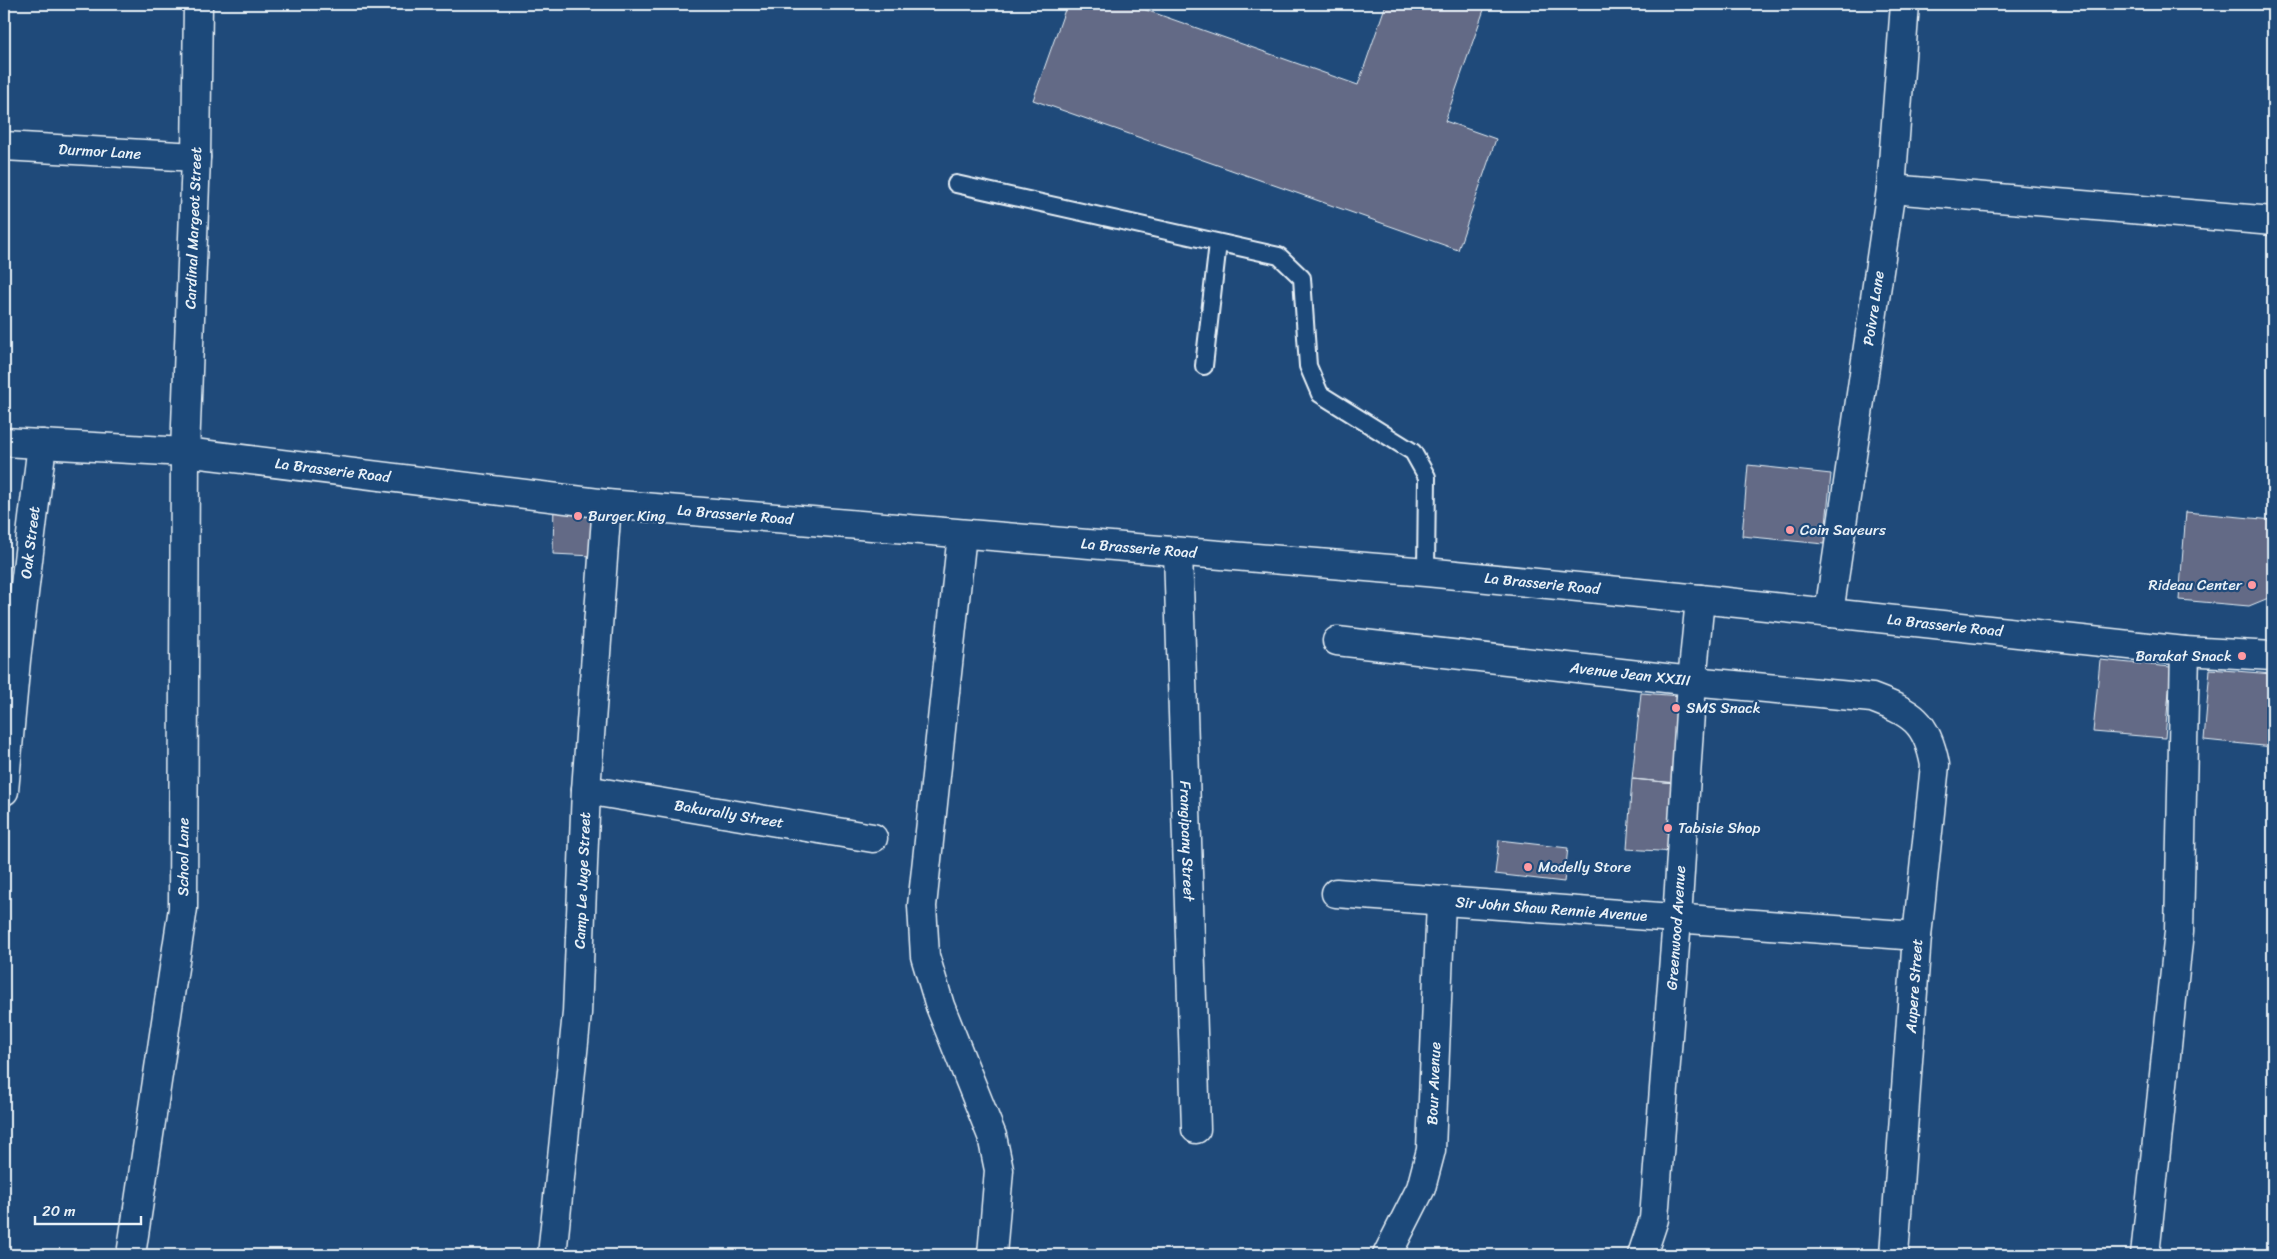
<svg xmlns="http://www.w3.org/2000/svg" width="2277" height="1259" viewBox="0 0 2277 1259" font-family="Sriracha,sans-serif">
	<rect width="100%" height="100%" fill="#1f4a7a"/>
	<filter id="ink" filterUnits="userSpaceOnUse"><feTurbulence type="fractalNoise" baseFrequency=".02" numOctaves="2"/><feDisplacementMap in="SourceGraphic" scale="10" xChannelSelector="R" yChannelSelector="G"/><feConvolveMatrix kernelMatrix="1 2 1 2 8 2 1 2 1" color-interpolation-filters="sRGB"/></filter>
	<g filter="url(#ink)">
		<path fill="#636b86" stroke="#e8f1f8" d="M1067 4H1129L1358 85 1386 4H1486L1445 121 1496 139 1458 250 1033 100Z
			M1748 465 1831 474 1824 544 1742 536Z
			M554 501 595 502 593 556 553 554Z
			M2186 512 2273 520 2271 597 2249 606 2179 600Z
			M2100 660 2171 667 2165 738 2093 732Z
			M2210 669 2273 674V747L2204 740Z
			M1641 693 1680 696 1676 783 1632 779Z
			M1632 779 1676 783 1674 852 1627 849Z
			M1499 840 1568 848 1564 882 1495 874Z"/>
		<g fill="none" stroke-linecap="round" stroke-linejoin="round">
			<g stroke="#e8f1f8" stroke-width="20">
				<path id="service" d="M956 184 1279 256 1302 278 1308 366 1320 394 1413 452 1427 477 1426 572
					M1204 366 1218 243"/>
			</g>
			<g stroke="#e8f1f8" stroke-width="31">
				<g id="minor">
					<path id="s1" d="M4 146 196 157"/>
					<path d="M1891 189 2273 221"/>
					<path d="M962 534 922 906 925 956 940 1006 992 1136 999 1170 992 1255"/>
					<path id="s2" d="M1178 552 1196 1129"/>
					<path id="s3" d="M1829 613 1891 189 1905 4"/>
					<path id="s4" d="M1337 641 1692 681 1872 698C1912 713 1927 721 1935 765L1917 936 1894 1255"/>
					<path id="s5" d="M586 790 873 838"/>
					<path id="s6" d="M4 791 16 660 42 444"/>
					<path id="s7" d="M1336 893 1917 936"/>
					<path id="s8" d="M131 1255 183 908 185 452 196 157 198 4"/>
					<path id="s9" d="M552 1255 577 1013 586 790 607 504"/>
					<path id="s10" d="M1387 1255 1421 1188 1431 1150 1441 901"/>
					<path id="s11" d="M1642 1255 1654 1219 1677 919 1692 681 1700 599"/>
					<path d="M2145 1255 2179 932 2185 651"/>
				</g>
			</g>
			<g stroke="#e8f1f8" stroke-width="31">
				<g id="secondary">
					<path id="s12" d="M4 442 185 452 607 504 1426 572 1700 599 2185 651 2273 656"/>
				</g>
			</g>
			<use href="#service" stroke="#1f4a7a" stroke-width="16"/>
			<use href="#minor" stroke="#1f4a7a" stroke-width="28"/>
			<use href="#secondary" stroke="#1f4a7a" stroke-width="28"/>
		</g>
	</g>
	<g fill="#ff9aa2" stroke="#1f4a7a" stroke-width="2">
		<circle cx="578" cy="516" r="5"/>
		<circle cx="1790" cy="530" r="5"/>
		<circle cx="2252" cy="585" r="5"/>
		<circle cx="2242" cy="656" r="5"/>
		<circle cx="1676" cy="708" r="5"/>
		<circle cx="1668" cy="828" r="5"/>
		<circle cx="1528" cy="867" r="5"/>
	</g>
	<g text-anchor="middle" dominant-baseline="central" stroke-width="4.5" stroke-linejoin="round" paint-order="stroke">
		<g font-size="15" fill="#e8f1f8" stroke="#1f4a7a">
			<text stroke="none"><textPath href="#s1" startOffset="96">Durmor Lane</textPath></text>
			<text stroke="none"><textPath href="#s8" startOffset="1031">Cardinal Margeot Street</textPath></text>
			<text stroke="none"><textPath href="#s3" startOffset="308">Poivre Lane</textPath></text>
			<text stroke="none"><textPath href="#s12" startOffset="330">La Brasserie Road</textPath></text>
			<text stroke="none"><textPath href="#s12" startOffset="735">La Brasserie Road</textPath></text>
			<text stroke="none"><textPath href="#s6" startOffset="250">Oak Street</textPath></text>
			<text stroke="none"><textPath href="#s12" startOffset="1140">La Brasserie Road</textPath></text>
			<text stroke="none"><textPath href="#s12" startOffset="1545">La Brasserie Road</textPath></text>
			<text stroke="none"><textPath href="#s12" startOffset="1950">La Brasserie Road</textPath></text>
			<text stroke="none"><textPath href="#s4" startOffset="295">Avenue Jean XXIII</textPath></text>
			<text stroke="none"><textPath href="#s5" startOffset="145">Bakurally Street</textPath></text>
			<text stroke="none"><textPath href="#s2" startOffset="289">Frangipany Street</textPath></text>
			<text stroke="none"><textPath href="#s8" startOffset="402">School Lane</textPath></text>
			<text stroke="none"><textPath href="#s9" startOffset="376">Camp Le Juge Street</textPath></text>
			<text stroke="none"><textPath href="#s7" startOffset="216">Sir John Shaw Rennie Avenue</textPath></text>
			<text stroke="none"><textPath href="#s11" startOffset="330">Greenwood Avenue</textPath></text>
			<text transform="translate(1914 986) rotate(-86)">Aupere Street</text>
			<text stroke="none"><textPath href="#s10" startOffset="181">Bour Avenue</textPath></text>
		</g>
		<g font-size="15" fill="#e8f1f8" stroke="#1f4a7a" text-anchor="start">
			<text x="588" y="516">Burger King</text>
			<text x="1800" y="530">Coin Saveurs</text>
			<text x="2242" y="585" text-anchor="end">Rideau Center</text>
			<text x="2232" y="656" text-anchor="end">Barakat Snack</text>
			<text x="1686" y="708">SMS Snack</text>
			<text x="1678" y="828">Tabisie Shop</text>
			<text x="1538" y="867">Modelly Store</text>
		</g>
	</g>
	<rect width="2277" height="1259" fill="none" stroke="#1f4a7a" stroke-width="20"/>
	<rect x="10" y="10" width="2257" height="1239" fill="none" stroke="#e8f1f8" stroke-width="2" filter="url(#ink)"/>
	<path d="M35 1216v8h106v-8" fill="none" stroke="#e8f1f8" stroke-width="2.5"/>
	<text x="42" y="1216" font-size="15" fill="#e8f1f8" stroke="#1f4a7a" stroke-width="4" paint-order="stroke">20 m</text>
</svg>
